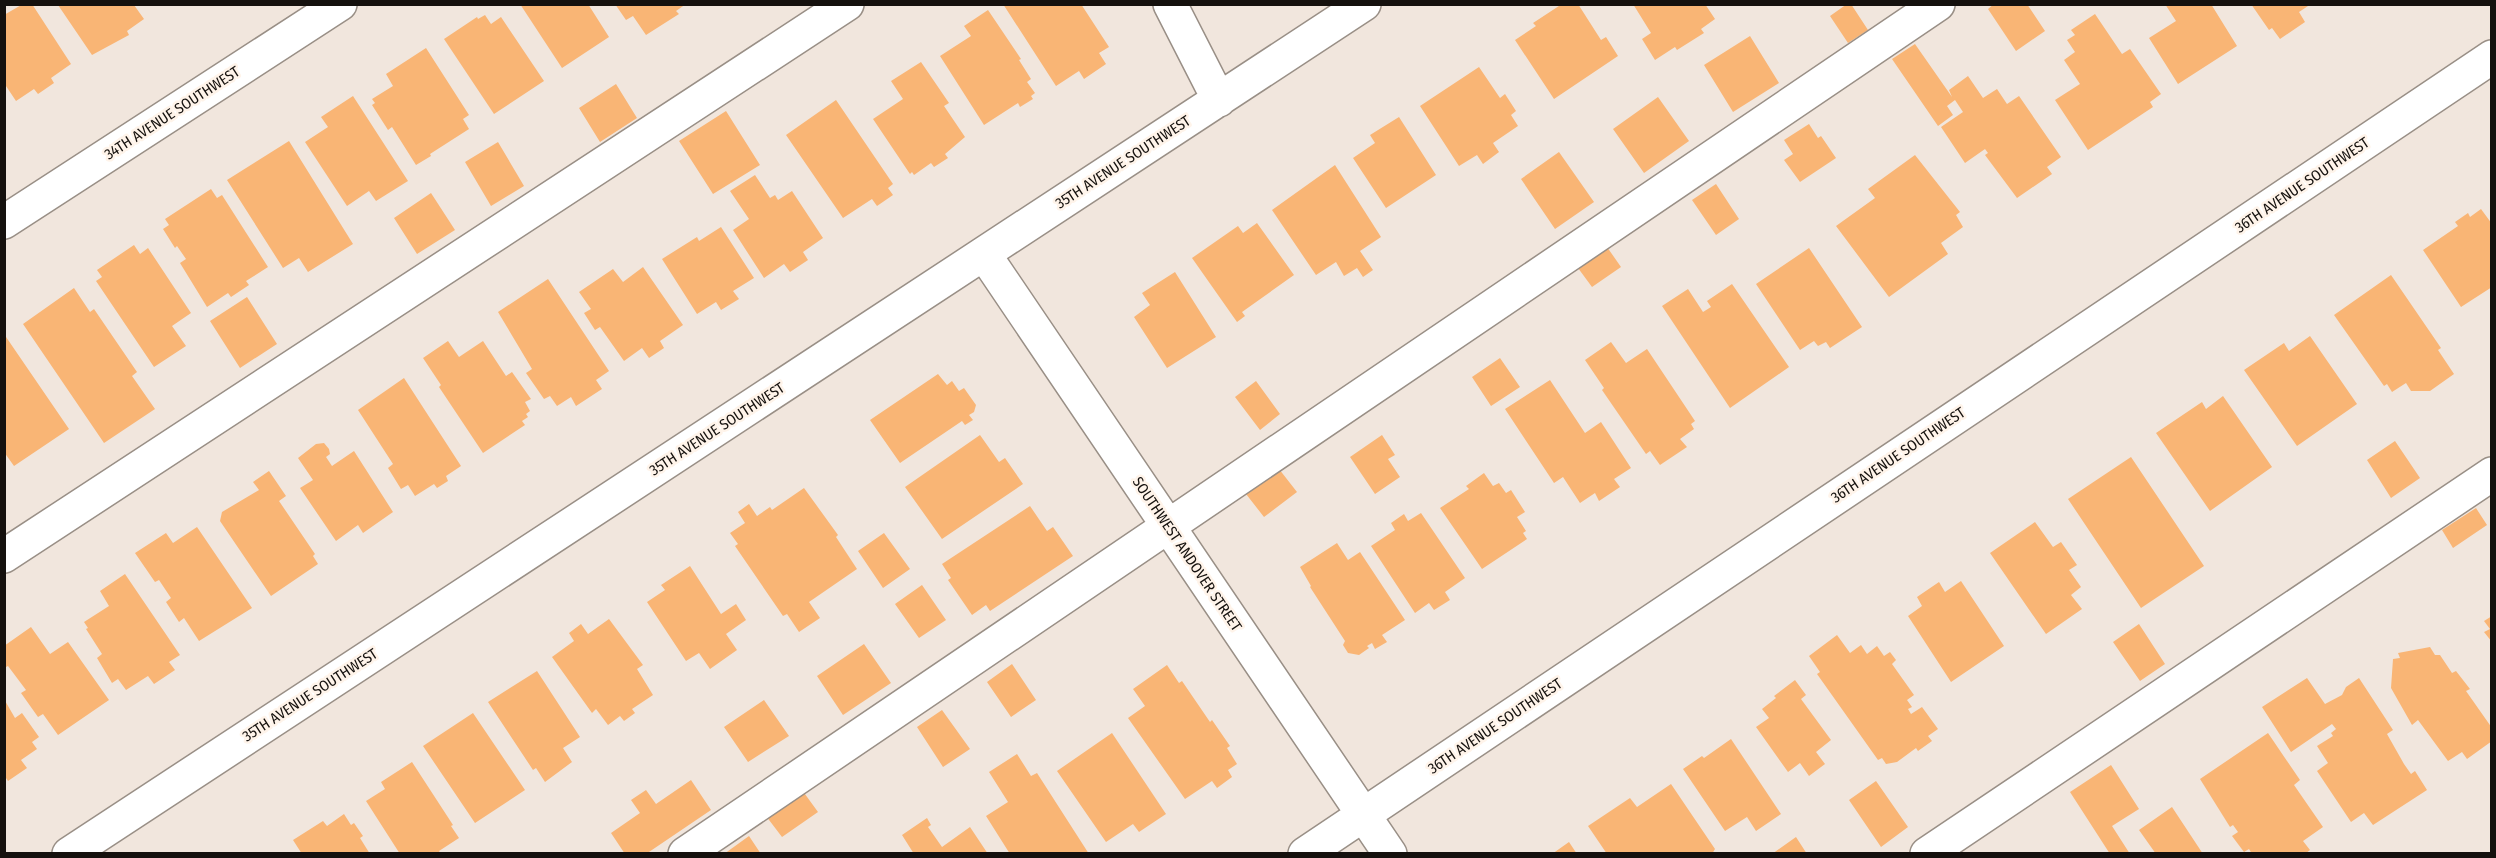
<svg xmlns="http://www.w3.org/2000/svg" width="2496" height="858" viewBox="0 0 2496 858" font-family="'Fira Sans Condensed',sans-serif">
	<rect width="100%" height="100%" fill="#f1e6dd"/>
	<path fill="#f9b575" d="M23 4H32L71 64 51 78 54 83 38 94 34 89 16 101 4 83V15Z
		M520 4H588L609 37 562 68Z
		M615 4H686L676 11 679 14 646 35 633 16 626 20Z
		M1003 4H1081L1109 47 1099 53 1106 64 1084 79 1079 71 1056 86Z
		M1562 4H1578L1601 40 1606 37 1618 56 1554 99 1515 40 1536 26 1533 23Z
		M1633 4H1705L1715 19 1701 29 1704 33 1677 50 1675 47 1655 60 1642 39 1651 33Z
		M1847 4H1851L1868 30 1848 43 1830 16Z
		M1994 4H2027L2045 31 2016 51 1988 9Z
		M2165 4H2211L2237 46 2178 84 2149 38 2176 21Z
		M2251 4H2311L2299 12 2305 22 2280 39 2272 28 2269 30Z
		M58 5H134L144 19 127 31 129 35 92 55Z
		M988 10 1021 59 1019 60 1031 79 1027 82 1035 93 1031 96 1033 99 1020 107 1018 103 984 125 940 56 971 36 964 26Z
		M2095 14 2122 54 2130 49 2161 94 2150 102 2153 107 2088 150 2055 100 2080 84 2064 60 2075 52 2067 40 2075 35 2071 30Z
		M485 15 491 24 501 17 544 81 494 114 444 39 477 17 478 19Z
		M1750 36 1779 83 1733 112 1704 65Z
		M1915 44 1952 97 1949 90 1968 76 1983 98 1997 89 2007 104 2019 96 2061 157 2047 167 2052 174 2017 198 1985 155 1988 153 1985 149 1965 163 1941 127 1963 112 1955 100 1947 106 1953 115 1938 126 1892 59Z
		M426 48 469 115 463 119 469 129 430 154 431 156 416 165 392 127 388 130 372 105 375 103 372 99 393 86 386 74Z
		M921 62 949 103 944 106 965 137 945 154 948 158 934 167 931 163 914 175 912 172 910 174 873 119 903 99 891 81Z
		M1479 67 1500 98 1505 94 1516 111 1511 115 1518 126 1493 143 1499 152 1483 164 1477 155 1459 166 1420 106Z
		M616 84 637 118 600 142 579 108Z
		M353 96 408 181 376 201 369 191 347 206 305 142 328 127 321 117Z
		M1658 97 1689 141 1644 173 1613 129Z
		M836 100 893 184 888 188 893 195 877 206 872 199 843 218 786 135Z
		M726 111 760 165 713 194 679 141Z
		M1399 117 1436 175 1386 208 1353 158 1375 143 1370 135Z
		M1809 124 1818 138 1821 136 1836 158 1800 182 1784 160 1793 154 1784 140Z
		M289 141 353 244 308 272 299 258 283 268 227 180Z
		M498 142 524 186 491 206 465 162Z
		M1559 152 1594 202 1555 229 1521 179Z
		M1915 155 1960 212 1956 215 1963 227 1941 243 1948 254 1889 297 1836 226 1875 198 1868 189Z
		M1335 165 1381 237 1360 251 1373 270 1363 277 1357 268 1344 276 1336 262 1316 275 1272 210Z
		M755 175 770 198 775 195 778 200 792 191 823 238 803 252 808 260 790 272 784 264 764 278 733 230 749 219 730 191Z
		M1716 184 1739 219 1716 235 1692 200Z
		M211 189 217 198 222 195 268 267 246 281 249 285 231 297 228 293 207 307 180 263 186 259 177 246 175 248 163 229 169 225 165 219Z
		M431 193 455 230 417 254 394 218Z
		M2481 209 2492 224V287L2461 307 2423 250 2458 226 2455 222 2468 213 2470 217Z
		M1257 223 1294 275 1242 312 1245 316 1237 322 1192 258 1238 226 1243 233Z
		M721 227 754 278 733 291 739 299 721 310 716 302 697 314 662 259 697 237 699 241Z
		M134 245 140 254 148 248 191 313 172 326 186 346 154 367 96 281 102 277 97 270Z
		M1607 247 1621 267 1592 287 1578 268Z
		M1809 248 1862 327 1830 348 1826 342 1818 346 1814 341 1800 350 1756 284Z
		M643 267 683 325 660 341 664 348 649 358 642 348 624 361 600 327 595 330 584 313 591 309 579 292 613 269 623 282Z
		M1175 272 1216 337 1167 368 1134 317 1150 305 1142 293Z
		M2391 275 2441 348 2438 350 2454 374 2430 391H2411L2406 383 2392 392 2387 384 2384 386 2334 315Z
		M548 279 609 371 596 380 602 389 576 406 571 397 557 406 550 396 544 399 526 373 532 369 498 312Z
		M1732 284 1789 367 1730 408 1662 306 1688 289 1703 312 1711 307 1707 301Z
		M74 288 90 312 94 309 137 372 132 376 155 409 104 443 23 324Z
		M247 297 277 344 240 368 210 321Z
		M4 334 69 429 14 466 4 452Z
		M2310 336 2357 404 2297 446 2244 370 2284 343 2289 351Z
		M448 341 459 357 483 341 506 376 512 372 531 399 525 402 530 411 526 414 528 417 522 421 525 425 483 453 439 387 441 385 423 358Z
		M1611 342 1626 363 1647 349 1695 421 1691 424 1694 429 1680 439 1687 447 1660 465 1650 451 1646 454 1602 390 1604 388 1585 360Z
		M1500 358 1520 387 1491 406 1472 377Z
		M938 374 947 385 952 381 959 391 964 388 976 405 974 412 969 415 973 420 965 425 962 421 900 463 870 420Z
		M404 378 461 466 446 476 448 481 437 488 434 484 415 496 408 485 401 489 388 468 393 464 358 410Z
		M1550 380 1585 433 1601 422 1631 468 1614 479 1620 487 1599 501 1595 493 1580 503 1563 477 1554 483 1505 409Z
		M1256 381 1280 414 1260 430 1235 397Z
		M2223 396 2272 467 2210 511 2156 433 2202 402 2206 409Z
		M980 435 999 462 1005 458 1023 484 942 539 905 487Z
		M1382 435 1395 455 1388 459 1400 477 1375 494 1350 457Z
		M2395 441 2420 478 2391 498 2367 460Z
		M324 443 329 449 330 454 326 457 332 466 354 451 393 512 363 533 358 525 336 541 300 488 313 480 298 458 316 444Z
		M2131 457 2204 566 2141 608 2068 499Z
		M1279 469 1297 492 1264 517 1246 494Z
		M269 471 286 496 279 501 315 554 313 556 318 564 271 596 220 521 222 512 259 490 253 482Z
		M1484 473 1493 486 1499 483 1506 493 1511 490 1525 512 1517 517 1526 531 1523 533 1527 539 1482 569 1440 508 1469 489 1466 486Z
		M804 488 838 535 836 537 857 569 809 602 820 618 799 632 787 614 783 616 735 546 738 544 730 533 745 523 738 512 749 504 757 516 770 507 772 510Z
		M1030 506 1047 531 1053 527 1073 556 990 611 986 605 972 615 948 580 951 578 942 564Z
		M2476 508 2487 525 2453 548 2442 530Z
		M1421 513 1465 578 1445 592 1450 600 1434 610 1429 603 1415 613 1371 546 1395 530 1391 523 1404 514 1408 521Z
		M2035 522 2053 547 2061 542 2077 565 2069 570 2081 587 2071 595 2082 609 2046 634 1990 553Z
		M197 527 252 608 199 641 184 618 179 622 166 602 171 598 159 580 155 582 135 553 166 533 173 543Z
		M884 533 910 569 883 588 858 551Z
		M1337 543 1348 560 1360 552 1405 620 1382 635 1387 642 1375 649 1372 643 1367 646 1369 648 1359 655 1348 653 1343 645 1345 641 1310 587 1311 586 1300 567Z
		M690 566 721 614 736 604 746 620 726 634 737 650 710 669 699 653 686 661 647 602 665 590 661 585Z
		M125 574 180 655 169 662 175 670 154 684 148 676 126 690 118 679 112 683 97 658 102 654 86 629 88 628 84 622 109 606 100 591Z
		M1961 581 2004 646 1951 682 1908 616 1922 606 1917 597 1939 582 1945 592Z
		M922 585 946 620 919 638 895 604Z
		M2492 616V642L2484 632 2490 629 2484 621Z
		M609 619 643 665 637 669 653 695 632 709 635 713 624 721 620 716 608 725 596 709 592 713 552 657 574 641 569 633 581 624 588 634Z
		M2139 624 2165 664 2140 681 2113 642Z
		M31 627 50 654 68 642 109 700 58 735 43 714 38 717 21 693 26 690 8 666 4 668V646Z
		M1837 635 1850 653 1861 645 1867 654 1877 646 1884 656 1890 652 1896 660 1892 664 1914 695 1907 700 1912 707 1908 709 1911 714 1922 707 1938 729 1928 736 1932 741 1918 751 1916 748 1897 762 1886 764 1882 758 1878 760 1817 674 1820 672 1809 656Z
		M864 644 891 683 843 715 817 676Z
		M2430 647 2435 655H2440L2452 673 2456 671 2470 689 2466 691 2492 728V741L2467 759 2462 752 2448 761 2418 720 2412 725 2391 688 2393 659 2400 658 2398 653Z
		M1012 664 1036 700 1011 717 987 682Z
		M1167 665 1179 683 1182 681 1210 722 1212 720 1230 746 1227 748 1237 764 1228 770 1232 777 1217 788 1212 781 1185 799 1128 718 1145 706 1133 689Z
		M537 671 580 737 563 748 572 762 545 782 536 768 533 770 488 702Z
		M2307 678 2325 704 2342 695 2346 687 2359 678 2393 730 2387 734 2404 764 2411 774 2415 771 2427 790 2373 825 2364 813 2351 822 2317 771 2328 763 2317 746 2333 736 2331 733 2336 729 2332 724 2291 752 2262 707Z
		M1795 680 1806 695 1801 699 1831 740 1816 752 1825 764 1809 776 1800 763 1788 772 1756 727 1769 718 1762 709 1776 698 1774 696Z
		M4 699 15 718 22 713 39 737 32 742 37 749 21 760 27 768 8 781 4 775Z
		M764 700 789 736 748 762 724 727Z
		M942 710 970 749 943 767 917 727Z
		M473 713 525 790 475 823 423 746Z
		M1112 733 1166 814 1139 832 1133 824 1106 842 1057 771Z
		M2268 733 2300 780 2294 785 2323 827 2303 841 2310 850 2305 854H2252L2249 849 2244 852 2232 836 2238 832 2233 825 2230 827 2200 779Z
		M1731 739 1781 814 1756 831 1747 817 1725 831 1683 769 1702 756 1704 758Z
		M1017 754 1031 776 1037 773 1089 854H1010L986 816 1008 802 989 772Z
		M412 762 453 825 451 826 459 838 439 851 441 854H400L366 801 385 789 381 782Z
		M2111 765 2139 809 2112 826 2130 854H2110L2070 792Z
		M691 780 711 810 646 854H625L611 833 640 813 631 800 646 790 656 804Z
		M1876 781 1908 827 1881 847 1849 800Z
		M1671 784 1715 849 1712 854H1607L1588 826 1630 798 1637 807Z
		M802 790 818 812 782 837 766 816Z
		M2172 807 2203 854H2156L2139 830Z
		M344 814 351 825 354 823 363 836 360 838 370 854H302L293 840 323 821 327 826Z
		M927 818 931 825 928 827 942 847 970 827 988 854H914L902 835Z
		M749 836 761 854H724Z
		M1796 837 1807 854H1772Z
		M1569 842 1577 854H1552Z"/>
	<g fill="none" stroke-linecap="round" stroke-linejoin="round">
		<g stroke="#998f86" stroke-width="36">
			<path id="minor" d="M1170 4 1219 100
				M4 222 340 4
				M984 254 1390 854
				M4 556 847 4
				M69 854 1364 4
				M685 854 1938 4
				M1305 854 2492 57
				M1927 854 2492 474"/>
		</g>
		<use href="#minor" stroke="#fff" stroke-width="33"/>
	</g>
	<g text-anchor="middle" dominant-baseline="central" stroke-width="5" stroke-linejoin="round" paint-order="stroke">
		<g font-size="15" fill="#15110e" stroke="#fff4ea">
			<text transform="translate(172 113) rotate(-33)">34TH AVENUE SOUTHWEST</text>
			<text transform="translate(1123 162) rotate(-33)">35TH AVENUE SOUTHWEST</text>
			<text transform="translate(2302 185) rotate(-34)">36TH AVENUE SOUTHWEST</text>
			<text transform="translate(717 429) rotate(-33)">35TH AVENUE SOUTHWEST</text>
			<text transform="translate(1898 455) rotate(-34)">36TH AVENUE SOUTHWEST</text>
			<text transform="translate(1187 554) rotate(56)">SOUTHWEST ANDOVER STREET</text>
			<text transform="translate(310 695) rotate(-33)">35TH AVENUE SOUTHWEST</text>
			<text transform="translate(1495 726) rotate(-34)">36TH AVENUE SOUTHWEST</text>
		</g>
	</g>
	<rect width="2496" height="858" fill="none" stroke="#15110e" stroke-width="12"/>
</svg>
